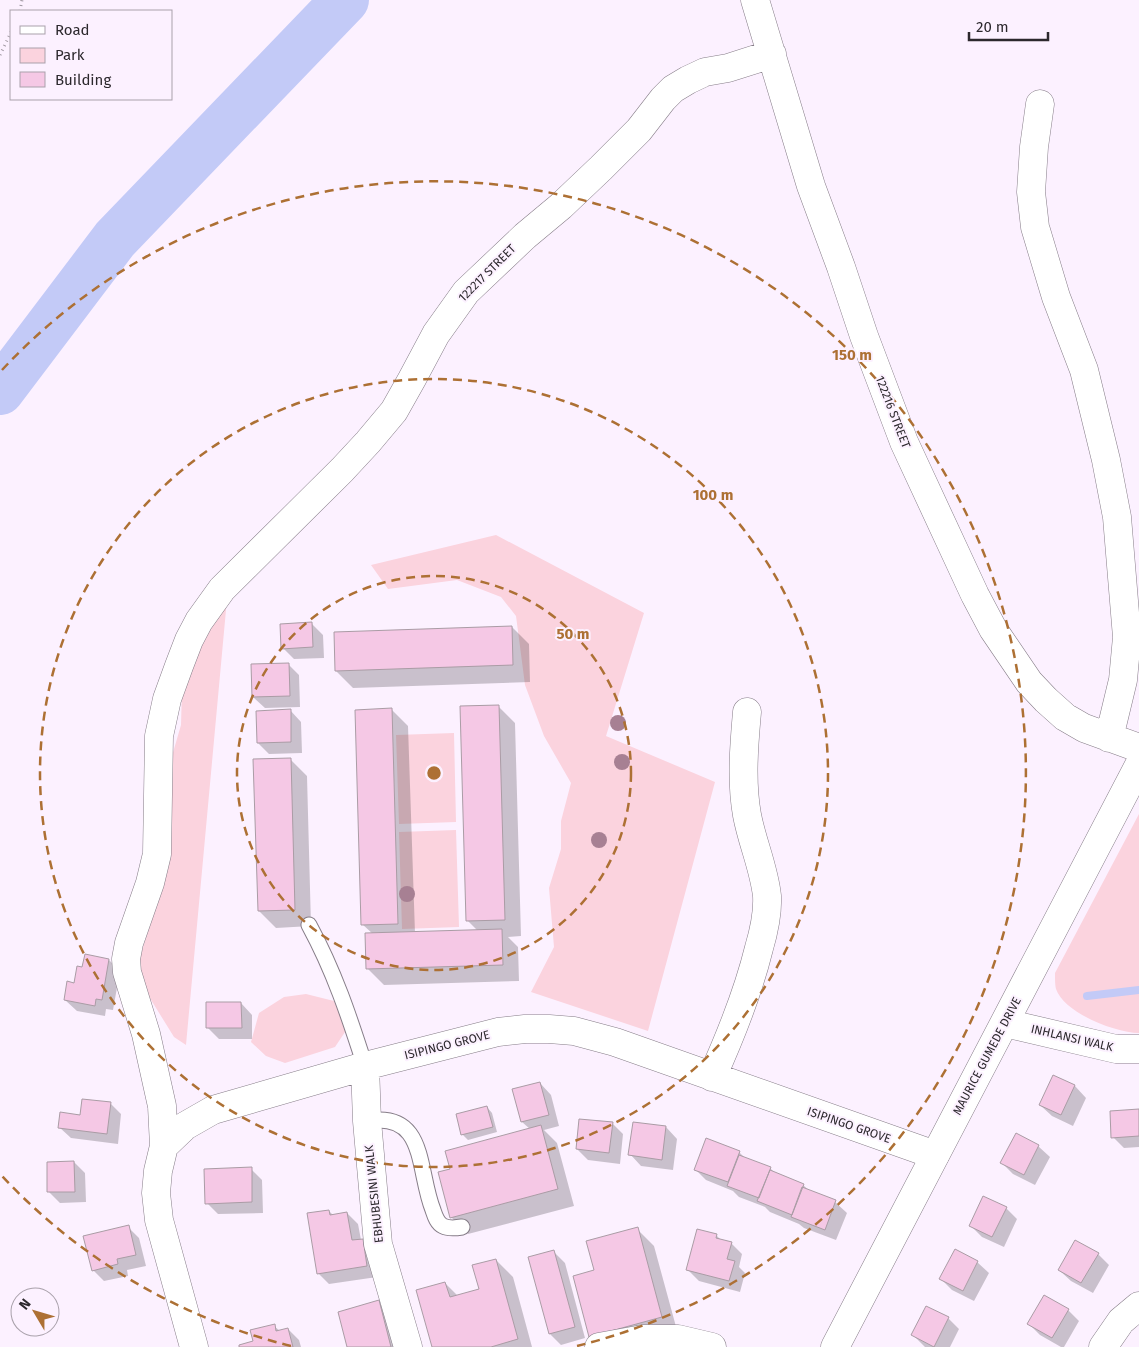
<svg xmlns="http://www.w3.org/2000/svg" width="1139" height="1347" viewBox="0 0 1139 1347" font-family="'Fira Sans',sans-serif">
	<rect width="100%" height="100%" fill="#fcf1ff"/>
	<path fill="#fbd3de" d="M496 535 644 613 606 736 715 782 648 1031 531 992 554 947 549 888 561 849V821L571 783 544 736 525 685 516 616 501 597 457 580 388 589 371 565Z
		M227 599 186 1045 174 1037 135 974 158 897 172 756 181 725 182 689 185 672Z
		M454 733 456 822 399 824 396 735Z
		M1139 814V1033C1116 1033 1064 1013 1056 989 1055 985 1055 978 1055 973Z
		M456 830 459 927 402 929 399 832Z
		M306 994 334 1001 347 1029 335 1047 285 1063 266 1056 251 1042 259 1013 284 997Z"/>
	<path fill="#0003" d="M312 624 323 635 324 658 294 659 283 648Z
		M512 627 529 644 530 682 353 688 336 671Z
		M288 664 299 675 300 707 265 708 253 697Z
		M498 706 515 723 521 936 508 937 518 947 519 981 384 985 367 968 373 934 362 924 392 710 408 726 415 933 478 931 468 921Z
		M290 710 301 722 302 753 269 754 258 743Z
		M290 759 307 776 311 926 276 928 259 911Z
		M109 960 120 971 113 1010 106 1009 105 1016 77 1011 65 1000 83 968Z
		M241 1003 252 1015V1039H219L208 1028Z
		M1054 1076 1075 1086 1086 1098 1073 1126 1052 1116 1040 1105Z
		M540 1083 551 1095 559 1126 544 1130 557 1143 574 1206 468 1234 451 1217V1170L530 1129 522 1122Z
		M110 1103 121 1114 118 1144 71 1138 59 1127Z
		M487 1107 492 1113 497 1132 468 1140 463 1135 457 1115Z
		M1139 1111V1147L1124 1148 1113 1137Z
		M612 1123 623 1134 620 1164 588 1160 577 1149Z
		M634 1123 666 1127 677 1139 673 1170 641 1166 630 1154Z
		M1038 1146 1050 1157 1035 1185 1013 1174 1002 1163Z
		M739 1152 746 1159 770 1168 776 1174 803 1185 811 1192 835 1202 847 1213 836 1240 804 1228 799 1224 770 1212 765 1207 739 1197 733 1191 706 1180 695 1169Z
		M74 1162 85 1173 86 1202 60 1203 49 1192Z
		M251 1169 262 1180 263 1213 218 1214 207 1203Z
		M1006 1208 1017 1219 1004 1247 982 1237 970 1225Z
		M329 1211 333 1215 347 1213 358 1224 361 1240 373 1251 377 1277 329 1284 318 1273Z
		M128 1227 139 1238 146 1266 127 1270 128 1276 104 1281 93 1270Z
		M637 1229 654 1246 678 1334 600 1347 596 1271Z
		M717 1236 722 1241 731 1243 742 1254 739 1267 745 1273 740 1292 699 1281 688 1270Z
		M553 1251 565 1263 585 1338 561 1345 550 1334Z
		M955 1251 977 1262 989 1273 974 1301 952 1290 941 1279Z
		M1098 1254 1109 1265 1093 1293 1071 1281 1059 1270Z
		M496 1260 513 1277 532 1347H433L445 1283 458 1296 480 1290Z
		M378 1302 395 1319 403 1347H348Z
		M1068 1310 1079 1321 1064 1347H1061L1040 1335 1029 1324Z
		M948 1318 959 1329 950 1347H925L913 1335Z
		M274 1326 280 1331 288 1329 299 1340 301 1347H241L254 1342Z"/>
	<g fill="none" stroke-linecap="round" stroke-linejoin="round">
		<path stroke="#c3caf7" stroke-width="8" d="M1087 996 1139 990"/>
		<path stroke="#c3caf7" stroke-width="48" d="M0 391 115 239 345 0"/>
	</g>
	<path fill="#f5c8e5" stroke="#aa9ca5" d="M312 622 313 647 281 649 280 624Z
		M512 626 513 665 335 671 334 632Z
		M289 663 290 696 252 697 251 664Z
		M499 705 505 920 466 921 460 706Z
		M392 708 398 924 361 925 355 710Z
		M291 709V742L257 743 256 711Z
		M291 758 295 910 258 911 253 759Z
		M502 929 503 965 366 969 365 933Z
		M85 954 109 959 102 1000 96 999 95 1006 64 1000 67 981 74 983 77 966 82 967Z
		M206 1002H241L242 1028H206Z
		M1053 1075 1075 1085 1061 1115 1039 1105Z
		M540 1082 549 1115 521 1122 512 1089Z
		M82 1099 111 1102 107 1134 58 1128 60 1112 80 1115Z
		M487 1106 493 1127 461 1135 456 1114Z
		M1139 1109V1136L1111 1138 1110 1111Z
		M579 1119 613 1122 609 1153 576 1149Z
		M633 1122 666 1126 662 1160 628 1155Z
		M541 1125 558 1189 450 1218 438 1172 450 1169 445 1151Z
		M1016 1133 1039 1145 1024 1175 1000 1163Z
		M706 1138 740 1151 728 1182 694 1170Z
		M739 1155 771 1167 759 1198 727 1186Z
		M74 1161 75 1192H47V1162Z
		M252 1167V1202L205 1204 204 1169Z
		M770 1170 804 1184 792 1215 757 1201Z
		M802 1187 836 1200 825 1230 791 1217Z
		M983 1196 1007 1207 992 1237 969 1226Z
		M329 1210 330 1215 347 1212 352 1240 363 1239 367 1266 317 1274 307 1213Z
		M129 1225 136 1255 117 1259 118 1264 92 1271 83 1236Z
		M638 1227 662 1317 589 1337 573 1276 594 1270 586 1241Z
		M697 1229 717 1234 716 1238 732 1242 727 1259 735 1261 729 1281 686 1270Z
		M1075 1240 1099 1253 1081 1283 1058 1270Z
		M955 1249 978 1261 963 1291 939 1279Z
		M554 1250 575 1327 549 1334 528 1257Z
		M496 1259 518 1339 491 1347H432L416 1290 445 1282 450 1297 479 1289 472 1265Z
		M1044 1295 1069 1309 1052 1338 1027 1324Z
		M379 1300 391 1347H347L338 1312Z
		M926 1306 949 1317 934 1347 911 1335Z
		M275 1324 276 1331 288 1328 293 1347H239V1345L253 1341 250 1330Z"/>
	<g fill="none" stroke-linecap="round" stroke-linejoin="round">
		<g stroke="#867d88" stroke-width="17">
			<path id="lane" d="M309 925C334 971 349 1016 365 1066
				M367 1121C427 1111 417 1170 433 1210 435 1216 437 1223 443 1226 449 1229 456 1228 462 1227"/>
		</g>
		<g stroke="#867d88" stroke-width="29">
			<path id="street" d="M755 0 811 186 841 267 864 336 904 442 975 595 993 629 1029 682 1046 700 1065 717 1084 728 1139 748
				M1040 104 1034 147 1031 192 1035 227 1056 297 1084 370 1106 460 1117 517 1127 637 1123 680 1109 738
				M1005 1023 1116 1049H1139
				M365 1066 367 1121 378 1244 408 1347
				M712 1077C731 1035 748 993 759 948 764 931 768 914 767 896 764 868 752 842 747 815 741 782 744 745 747 712
				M164 1146 162 1106 146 1034 127 972 126 959 129 943 150 883 157 854 159 736 167 699 179 666 189 640 199 621 222 589 342 470 368 442 394 411 412 379 436 334 466 292 525 236 561 206 601 168 639 130 663 99 673 89 688 80 705 72 728 68 772 54
				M194 1347 159 1220 156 1193 158 1171 164 1146 185 1126 213 1110 365 1066 498 1032 525 1029H549L574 1031 615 1042 935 1155
				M599 1347 643 1339H678L712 1347
				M1103 1347 1121 1321 1139 1306"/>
		</g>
		<g stroke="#867d88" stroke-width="29">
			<path id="secondary" d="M835 1347 1139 765"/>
		</g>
		<path stroke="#a098a2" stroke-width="3" stroke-dasharray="1 4" stroke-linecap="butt" d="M20 11 22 0
			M0 55 11 32"/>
		<use href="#lane" stroke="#fff" stroke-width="15"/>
		<use href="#street" stroke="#fff" stroke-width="28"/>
		<use href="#secondary" stroke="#fff" stroke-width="28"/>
	</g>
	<g fill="#a78093">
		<circle cx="618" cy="723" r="8"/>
		<circle cx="622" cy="762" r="8"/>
		<circle cx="599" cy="840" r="8"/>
		<circle cx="407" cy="894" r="8"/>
	</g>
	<g fill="none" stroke="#ad7034" stroke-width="2.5" stroke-dasharray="9 6">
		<circle cx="434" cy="773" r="197"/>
		<circle cx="434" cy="773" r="394"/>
		<path d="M291 1346A591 591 0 0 1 2 1176M2 370A591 591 0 1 1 577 1346"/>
	</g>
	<g text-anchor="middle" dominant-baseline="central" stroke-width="4" stroke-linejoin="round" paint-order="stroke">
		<g font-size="12" fill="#2c282d" stroke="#fcf1ff">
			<text transform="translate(487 273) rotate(-45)">122217 STREET</text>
			<text transform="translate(893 412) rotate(69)">122216 STREET</text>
			<text transform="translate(1072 1038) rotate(13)">INHLANSI WALK</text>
			<text transform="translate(447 1045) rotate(-14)">ISIPINGO GROVE</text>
			<text transform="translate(987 1056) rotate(-62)">MAURICE GUMEDE DRIVE</text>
			<text transform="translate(849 1125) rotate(19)">ISIPINGO GROVE</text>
			<text transform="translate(374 1194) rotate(-96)">EBHUBESINI WALK</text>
		</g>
	</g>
	<circle cx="434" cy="773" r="8" fill="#ad7034" stroke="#fcf1ff" stroke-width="2.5"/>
	<g font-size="15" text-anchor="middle" font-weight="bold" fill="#ad7034" stroke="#fcf1ff" stroke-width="4" stroke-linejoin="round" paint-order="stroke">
		<text x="852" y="360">150 m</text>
		<text x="713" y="500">100 m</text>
		<text x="573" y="639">50 m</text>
	</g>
	<rect x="10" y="10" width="162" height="90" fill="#fcf1ff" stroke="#a9a1ab"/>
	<rect x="20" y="26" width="25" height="8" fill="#ffffff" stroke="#a9a1ab"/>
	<text x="55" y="35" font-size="15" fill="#2c282d">Road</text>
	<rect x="20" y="48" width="25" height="15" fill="#fbd3de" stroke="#a9a1ab"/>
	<text x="55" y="60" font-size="15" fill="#2c282d">Park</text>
	<rect x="20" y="72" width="25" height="15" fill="#f5c8e5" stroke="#a9a1ab"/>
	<text x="55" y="85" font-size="15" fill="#2c282d">Building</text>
	<g transform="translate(35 1312) rotate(308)"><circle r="24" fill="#fcf1ff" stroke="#a9a1ab"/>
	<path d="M0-4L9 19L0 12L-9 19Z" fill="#ad7034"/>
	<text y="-8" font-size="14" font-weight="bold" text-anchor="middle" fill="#2c282d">N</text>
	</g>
	<path d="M969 32v8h79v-8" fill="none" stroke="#2c282d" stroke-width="2.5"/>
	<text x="976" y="32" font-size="15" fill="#2c282d" stroke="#fcf1ff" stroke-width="4" paint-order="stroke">20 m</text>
</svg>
